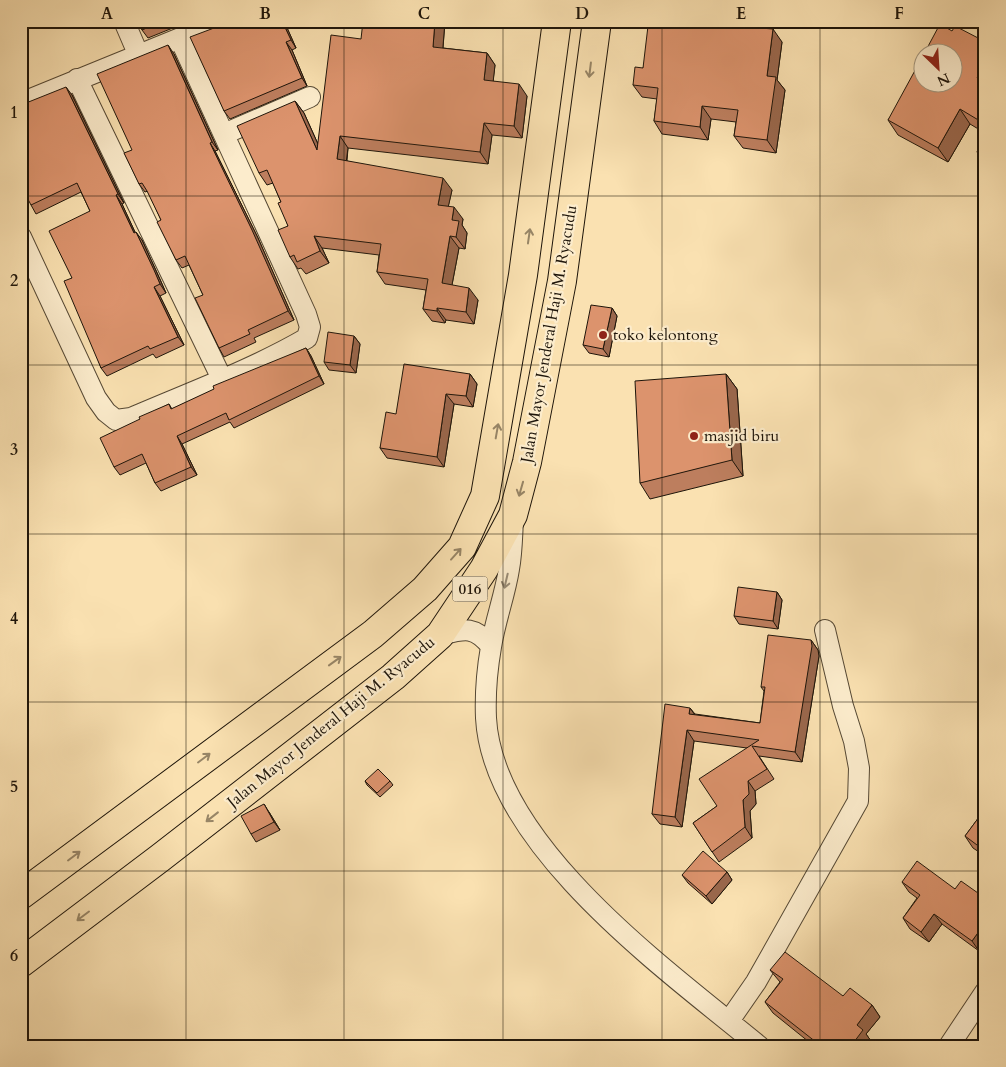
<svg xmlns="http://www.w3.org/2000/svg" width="1006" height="1067" viewBox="0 0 1006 1067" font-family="Cardo,serif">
	<rect width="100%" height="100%" fill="#fae1b1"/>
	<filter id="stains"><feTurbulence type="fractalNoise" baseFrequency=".004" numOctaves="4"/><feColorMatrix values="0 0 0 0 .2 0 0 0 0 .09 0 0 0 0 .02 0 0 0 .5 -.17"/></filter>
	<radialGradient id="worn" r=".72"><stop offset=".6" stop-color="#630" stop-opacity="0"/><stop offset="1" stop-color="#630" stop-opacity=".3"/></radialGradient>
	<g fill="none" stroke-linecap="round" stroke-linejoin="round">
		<g stroke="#554834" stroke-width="22">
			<path id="street" d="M124 21 139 56
				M77 79 222 379
				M21 103 222 21
				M224 134 310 97
				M21 237 96 398 106 412 116 420 131 418C191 392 252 370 307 338L310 327 306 314 180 39
				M513 520C512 537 512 553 509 569 505 595 495 621 491 647 487 670 485 694 486 718 493 846 668 971 759 1046
				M440 635C464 629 474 625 491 646
				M729 1021 756 982 858 801 859 768 854 741 843 706 825 630
				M949 1046 985 992"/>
		</g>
		<g stroke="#1e150a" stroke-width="30">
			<path id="primary" d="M21 895 373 634 425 589 462 547 485 496 523 275 557 21
				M21 963 160 858 393 677 440 635 484 569 513 515 527 462 562 281 597 21"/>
		</g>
		<use href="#street" stroke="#fceccc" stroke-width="20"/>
		<use href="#primary" stroke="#fae1b1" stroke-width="28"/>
	</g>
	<path fill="#bd7e5e" stroke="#1e150a" d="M139 21H190L148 38 142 30Z
		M239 21H284L296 48 292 50 307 86 230 119 224 111 232 24Z
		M445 21 443 48 487 53 495 65 493 81 527 96 522 138 492 135 488 164 348 148 347 161 452 190 448 207 463 219 462 225 467 233 465 249 459 248 452 285 478 300 474 324 446 320 445 323 432 321 423 309 426 290 385 284 377 272 379 255 322 248 329 263 306 274 301 268 298 269 290 257 288 226 281 202 273 183 267 185 259 173 295 101 304 113 318 144 361 39Z
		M658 27 770 29 782 42 777 80 785 90 776 153 743 148 734 136 736 122 711 119 708 140 662 134 654 121 657 99 642 97 633 85 643 68Z
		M952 31 985 45V133L970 124 948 162 898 135 888 120Z
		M174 54 218 150 215 151 258 238 294 320 254 338 256 342 224 357 219 348 203 295 189 265 182 268 176 260 161 220 148 191 145 192 139 184Z
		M72 95 124 203 122 204 135 232 142 240 160 279 166 293 160 296 184 345 156 358 153 354 107 376 101 368 72 278 90 211 81 192 36 214 31 205Z
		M985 139V163L977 152Z
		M612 308 617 316 609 357 589 353 583 345Z
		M354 336 360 344 356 373 329 370 324 362Z
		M306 348 311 356 324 384 234 428 230 422 182 444 197 475 161 491 155 483 146 463 120 475 114 467 140 419 169 404 172 409Z
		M470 374 477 384 473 407 454 404 444 467 387 458 380 448 396 414Z
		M726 374 737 389 743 476 650 499 640 483Z
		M777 592 782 600 778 629 739 624 734 616Z
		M811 640 818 650 819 656 802 762 759 756 774 779 755 791 756 804 750 811 752 838 719 862 693 823 717 806 747 748 694 741 682 827 660 824 652 814 690 708 695 714 760 723 764 691 761 687Z
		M365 781H390L393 785 380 797 367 785Z
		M985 809V856L973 848 965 836Z
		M269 812 280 830 256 842 251 834Z
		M727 872 732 880 712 904 688 883 682 875Z
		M902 882 955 889 979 951 942 924 929 942 910 929 903 918 917 898 909 892Z
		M770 970 843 996 872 1005 880 1017 866 1034 871 1041 868 1046H814L773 1013 765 1002 780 982Z"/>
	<path fill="#9a674c" stroke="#1e150a" d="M282 21H284L296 48 291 40Z
		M435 21H445L442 59 433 47Z
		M760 21H771L769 40 760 28Z
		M773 29 782 42 777 80 785 90 776 153 767 140V76Z
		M286 42 292 50 307 86 302 78Z
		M168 45 174 54 218 150 212 142Z
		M487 53 495 65 492 92 484 80Z
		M985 65V88L977 78Z
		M519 84 527 96 522 138 514 126Z
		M66 87 72 95 124 203 118 194Z
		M295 101 304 113 326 162 317 150Z
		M702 106 711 119 708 140 700 127Z
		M960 109 970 124 948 162 938 148Z
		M484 123 492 135 488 164 480 152Z
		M340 136 348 148 345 171 337 159Z
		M210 143 215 151 258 238 294 320 288 311Z
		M443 178 452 190 446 217 438 205Z
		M116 195 122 204 139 241 134 233Z
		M454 207 463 219 462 225 467 233 465 249 456 237 452 220Z
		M136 232 142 240 166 293 160 284Z
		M314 236 322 248 329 263 320 251Z
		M450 236 459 248 450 295 442 283Z
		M154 287 160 296 184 345 178 337Z
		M469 288 478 300 474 324 466 312Z
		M437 308 446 320 445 323 437 311Z
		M612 308 617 316 609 357 603 349Z
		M354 336 360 344 356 373 350 365Z
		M306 348 311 356 324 384 319 376Z
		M470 374 477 384 473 407 466 396Z
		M726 374 737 389 743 476 732 460Z
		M446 394 454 404 444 467 437 457Z
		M177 436 182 444 197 475 191 467Z
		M777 592 782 600 778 629 773 621Z
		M811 640 818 650 819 656 802 762 795 752Z
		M690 708 697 718 689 714Z
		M687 730 694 741 682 827 675 817Z
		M748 781 755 791 756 804 750 811 752 838 745 827 743 800Z
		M264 804 269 812 280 830 274 822Z
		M727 872 732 880 712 904 706 896Z
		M934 914 942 924 929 942 921 932Z
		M985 923V943L979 951 972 941Z
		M872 1005 880 1017 866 1034 871 1041 868 1046H851L857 1025Z"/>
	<path fill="#dc936d" stroke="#1e150a" d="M139 21H163L142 30Z
		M239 21H282L291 40 286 42 302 78 224 111 190 37 230 22 231 25Z
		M363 21H435L433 47 487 53 484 80 519 84 514 126 484 123 480 152 340 136 337 159 443 178 438 205 454 207 452 220 459 221 456 237 450 236 442 283 469 288 466 312 437 308V311L423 309 428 279 377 272 381 244 314 236 320 251 297 262 294 255 290 257 278 230 288 226 278 203 281 202 267 170 259 173 237 126 295 101 317 150 331 35 361 39Z
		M658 21H760V28L773 29 767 76 776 77 767 140 734 136 738 110 702 106 700 127 654 121 658 88 633 85 635 67 643 68 648 26 658 27Z
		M940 24 952 31 955 26 980 39 978 42 985 45V65L977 78 985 82V124L960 109 938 148 888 120 924 54V82H954V52H925Z
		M168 45 212 142 210 143 252 230 288 311 248 330 250 334 219 348 195 298 203 295 185 256 176 260 157 222 161 220 147 191 142 183 139 184 124 153 132 150 97 74Z
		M66 87 118 194 116 195 134 233 136 232 154 270 160 284 154 287 178 337 150 349 148 346 101 368 64 281 72 278 49 231 90 211 77 183 31 205 21 186V105Z
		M985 139V157L977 152Z
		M591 305 612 308 603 349 583 345Z
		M328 332 354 336 350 365 324 362Z
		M306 348 319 376 229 420 226 413 177 436 191 467 155 483 142 454 114 467 100 438 140 419 139 417 169 404 171 409 214 389 213 386Z
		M404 364 470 374 466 396 446 394 437 457 380 448 386 412 396 414Z
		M726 374 732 460 640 483 635 381Z
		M738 587 777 592 773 621 734 616Z
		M768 635 811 640 812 646 795 752 752 746 767 769 748 781 749 794 743 800 745 827 712 852 693 823 717 806 699 779 759 740 687 730 675 817 652 814 665 704 690 708 689 714 760 723 765 687H761Z
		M378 769 390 781 377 793 365 781Z
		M264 804 274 822 251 834 241 816Z
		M985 809V851L965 836Z
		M703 851 727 872 706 896 682 875Z
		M917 861 955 889 961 881 985 898V923L972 941 934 914 921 932 903 918 920 895 902 882Z
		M785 952 843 996 850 988 872 1005 857 1025 863 1030 851 1046H821L765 1002 783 979 770 970Z"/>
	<defs><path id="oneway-shaft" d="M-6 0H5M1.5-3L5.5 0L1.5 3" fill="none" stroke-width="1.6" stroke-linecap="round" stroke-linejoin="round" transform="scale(1.25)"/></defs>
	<g stroke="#978566">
		<use href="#oneway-shaft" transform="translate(590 70) rotate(97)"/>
		<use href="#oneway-shaft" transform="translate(529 236) rotate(-82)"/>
		<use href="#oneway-shaft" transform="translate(497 431) rotate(-80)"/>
		<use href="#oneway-shaft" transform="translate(521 489) rotate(106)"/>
		<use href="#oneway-shaft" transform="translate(456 554) rotate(-48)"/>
		<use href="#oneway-shaft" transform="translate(335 661) rotate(-36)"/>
		<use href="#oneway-shaft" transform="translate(204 758) rotate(-37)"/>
		<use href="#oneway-shaft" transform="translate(212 817) rotate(142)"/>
		<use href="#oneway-shaft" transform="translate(74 856) rotate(-37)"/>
		<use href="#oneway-shaft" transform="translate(83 916) rotate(143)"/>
	</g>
	<use stroke="#988b75" href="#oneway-shaft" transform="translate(506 581) rotate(103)"/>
	<path fill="none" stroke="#1e150a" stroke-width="1" stroke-opacity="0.55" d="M186 21V1046M344 21V1046M503 21V1046M662 21V1046M820 21V1046M21 196H985M21 365H985M21 534H985M21 702H985M21 871H985"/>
	<g fill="#8f2418" stroke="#fceccc" stroke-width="2">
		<circle cx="603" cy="335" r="5"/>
		<circle cx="694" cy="436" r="5"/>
	</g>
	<g text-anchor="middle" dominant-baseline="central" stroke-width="4.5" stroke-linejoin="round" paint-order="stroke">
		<rect fill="#fceccc" stroke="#615644" stroke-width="1" x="452.5" y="576.5" width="35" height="25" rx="4"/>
		<g font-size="15" font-weight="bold" fill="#1e150a">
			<text x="470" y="589">016</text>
		</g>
		<g font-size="16" fill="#1e150a" stroke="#fceccc">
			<text transform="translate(549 334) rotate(-80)">Jalan Mayor Jenderal Haji M. Ryacudu</text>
			<text transform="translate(331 722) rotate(-39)">Jalan Mayor Jenderal Haji M. Ryacudu</text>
		</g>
		<g font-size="16" fill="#1e150a" stroke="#fceccc" text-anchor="start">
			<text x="613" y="335">toko kelontong</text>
			<text x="704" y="436">masjid biru</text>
		</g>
	</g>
	<rect width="1006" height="1067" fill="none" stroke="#fae1b1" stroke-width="55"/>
	<g transform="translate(938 68) rotate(155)"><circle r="24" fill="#fceccc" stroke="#a3967e"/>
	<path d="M0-4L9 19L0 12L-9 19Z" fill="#8f2418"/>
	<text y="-8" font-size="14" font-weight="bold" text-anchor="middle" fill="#1e150a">N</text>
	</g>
	<rect x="28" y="28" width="950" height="1012" fill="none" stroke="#1e150a" stroke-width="2"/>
	<g font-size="16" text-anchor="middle" font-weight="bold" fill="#1e150a">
		<text x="107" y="19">A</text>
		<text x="265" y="19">B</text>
		<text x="424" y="19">C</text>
		<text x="582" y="19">D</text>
		<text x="741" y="19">E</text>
		<text x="899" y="19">F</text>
		<text x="14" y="118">1</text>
		<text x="14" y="286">2</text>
		<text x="14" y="455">3</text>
		<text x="14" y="624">4</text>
		<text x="14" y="792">5</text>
		<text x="14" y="961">6</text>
	</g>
	<rect width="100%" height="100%" filter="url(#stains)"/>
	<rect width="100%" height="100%" fill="url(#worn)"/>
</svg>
